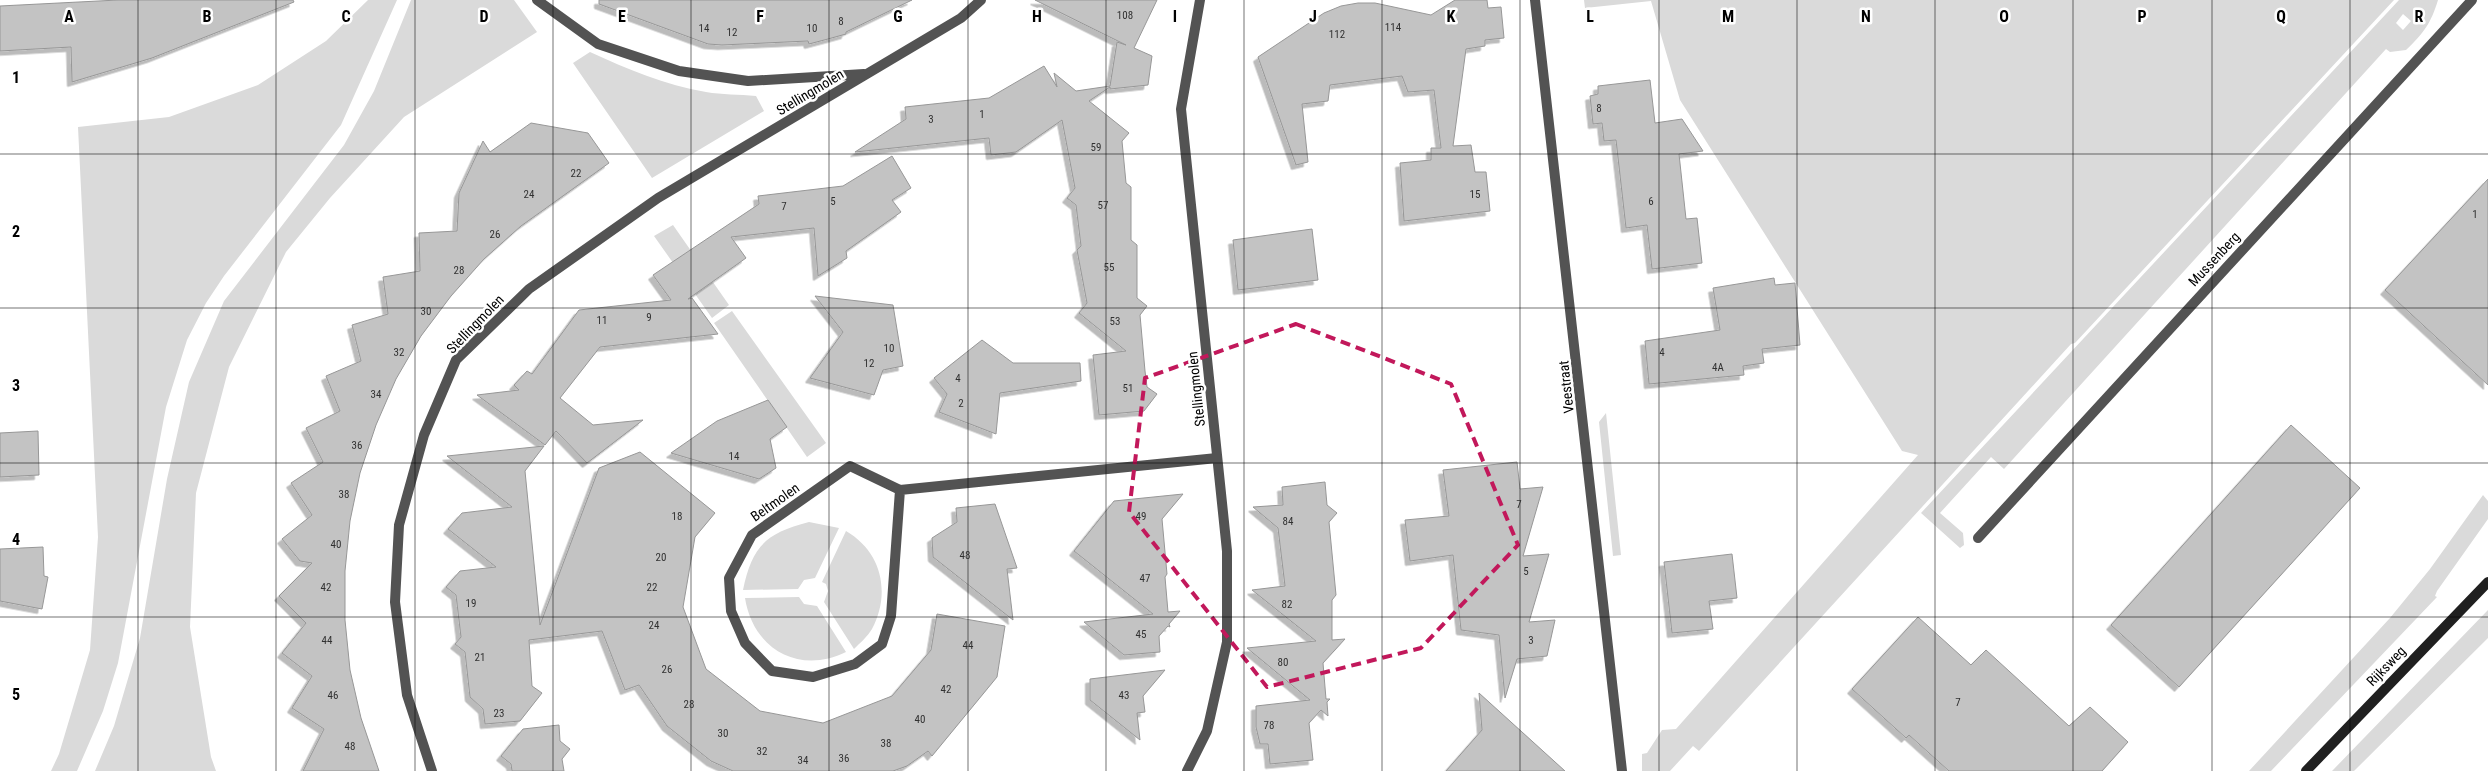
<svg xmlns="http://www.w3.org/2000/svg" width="2488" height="771" viewBox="0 0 2488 771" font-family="'Roboto Condensed',sans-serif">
	<defs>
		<filter id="shadow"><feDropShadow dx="-4.5" dy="4.5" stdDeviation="0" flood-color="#0004"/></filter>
	</defs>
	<rect width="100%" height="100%" fill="#fff"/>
	<path fill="#dadada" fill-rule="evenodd" d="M368 0H397L341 125 224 276 206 303 187 340 166 407 118 663 103 711 77 771H51L59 754 90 650 98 537 78 127 169 117 258 85 326 41Z
		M411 0H514L537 32 404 117 330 198 286 252 229 367 196 493 190 627 211 757 216 771H95L114 726 140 638 167 479 189 382 224 301 344 145 374 91Z
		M1584 0H2394L2075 343 2071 344 1699 751 1693 746 1670 771H1642V754L1647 753 1662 730 1676 729 1918 455 1902 451 1680 100 1651 1 1585 8Z
		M2399 0H2438C2431 23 2424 33 2406 50L2390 52 2386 49 2004 469 1991 457 1940 513 1963 533 1964 545 1960 548 1921 513ZM2403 14 2411 21 2403 30 2396 23Z
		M590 52C627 69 665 85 706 92 722 95 739 94 756 96L764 111 652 178 573 63Z
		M673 225 729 305 712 318 654 236Z
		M732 311 826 443 807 457 714 323Z
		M1606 413 1621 555 1613 556 1599 422Z
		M2483 495 2488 501V519L2437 591 2435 596 2437 597 2271 771H2249L2390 618 2430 569Z
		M809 522 839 528 815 578 804 580 798 589 743 590C752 546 766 533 809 522Z
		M846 531C882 552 891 593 872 629 868 636 860 643 854 649L824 602 828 591 826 584 822 582Z
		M799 597 804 604 817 606 846 652C799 675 753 649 745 598Z
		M2488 610V638L2354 771H2332Z"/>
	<path fill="#c3c3c3" stroke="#979797" filter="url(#shadow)" d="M118 0H293L294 2 152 58 72 82 71 47 0 51V6Z
		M599 0H912L846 32V34L828 39 809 44 808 41 722 45 708 44 599 4Z
		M1035 0H1157L1134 48 1152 56 1148 85 1110 89V87L1089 101 1129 133 1122 141 1126 183 1131 187V240L1137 245V298L1147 306 1140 315 1145 371 1147 387 1157 394 1144 411 1099 415 1093 355 1126 351 1079 313 1087 303 1077 250 1081 246 1076 205 1067 198 1075 188 1062 120 1016 152 991 155 989 138 855 152 906 119 905 107 989 98 1044 66 1057 87 1054 73 1076 91 1110 86 1117 42 1126 45Z
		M1455 0H1487L1488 8 1501 7 1504 38 1485 40V46L1466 49 1453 146 1471 145 1475 172H1486L1490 211 1404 221 1400 163 1431 160V148H1441L1434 90 1408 92 1402 76 1330 85 1328 101 1302 104 1308 162 1296 165 1258 57 1324 13 1341 6 1358 3H1375L1431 15Z
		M1650 80 1655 123 1682 119 1703 151 1679 154 1686 219 1697 218 1702 263 1652 269 1647 225 1626 228 1616 140 1604 141 1602 123 1593 124 1590 96 1598 94V86Z
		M531 123 588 133 609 163 521 226 484 259 451 296 421 336 396 379 376 425 360 473 350 521 345 571V620L350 670 361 718 379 771H303L324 729 292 708 312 676 282 653 306 623 279 596 312 563 300 561 282 539 312 515 291 483 323 462 306 428 340 411 326 376 361 361 352 325 388 314 383 277 420 271 419 233 457 231 459 193 483 141 490 152Z
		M892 156 911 188 892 200 901 212 846 251 847 258 818 276 814 228 731 237 746 258 688 299 692 298 718 334 600 347 560 398 593 425 643 420 587 463 556 431 545 445 477 395 519 390 514 385 527 371 532 374 579 310 671 300 653 275 759 204 758 196 843 186Z
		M2488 179V385L2385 290Z
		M1312 229 1318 280 1238 290 1233 240Z
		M1774 278 1775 285 1795 283 1800 345 1762 349 1764 363 1743 366 1744 375 1649 384 1645 341 1720 330 1713 288Z
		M815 296 893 305 903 366 883 370 874 395 810 378 843 332Z
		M982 340 1013 363H1080L1081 381 1000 393 996 434 939 412 947 394 934 378Z
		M768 400 787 427 770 439 776 468 759 479 671 453 717 421Z
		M2291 425 2360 488 2179 687 2111 625Z
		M38 431 39 475 0 477V433Z
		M544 446 525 471 540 625 599 468 640 452 715 513 695 537 683 607 706 669 760 711 823 723 892 696 931 650 937 614 1005 626 997 677 932 756 928 751 907 766 893 771H733L711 761 667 726 639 685 625 690 602 631 529 640 532 686 542 693 520 721 485 724 483 709 470 697 465 652 455 644 461 637 456 595 446 587 460 571 496 567 448 529 462 513 512 507 447 456Z
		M1517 462 1520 489 1543 487 1523 556 1549 554 1529 622 1555 620 1547 656 1517 659 1505 698 1499 635 1461 630 1453 555 1410 561 1405 520 1449 516 1443 470Z
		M1325 482 1327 505 1337 513 1329 522 1336 595 1332 600V640L1345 639 1323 663 1326 699H1330L1327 702 1328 716 1321 710 1309 723 1313 760 1270 764 1268 744H1260L1256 727V706L1310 700 1247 648 1316 641 1252 590 1285 586 1278 528 1253 507 1283 505 1282 487Z
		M1183 494 1162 519 1167 574 1165 577 1168 612 1180 611 1169 624 1170 627 1168 626 1159 636 1160 652 1124 655 1084 622 1153 614 1074 551 1114 501Z
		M995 504 1017 568 1007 569 1013 620 933 557 932 538 957 522 956 508Z
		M43 547 44 576 48 577 42 609 0 601V549Z
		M1732 554 1737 598 1709 601 1713 629 1672 633 1664 562Z
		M1918 617 1971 665 1986 650 2069 726 2090 707 2128 742 2102 771H1949L1909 735 1906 738 1852 689Z
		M1165 670 1143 696 1145 712 1137 713 1140 740 1090 700V679Z
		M1479 693 1565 771H1446L1482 730Z
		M559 725 560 741 570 749 562 759 564 771H512L511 764 501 756 523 729Z"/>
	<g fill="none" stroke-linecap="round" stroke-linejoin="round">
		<path stroke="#535353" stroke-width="10" d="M537 0 598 44 679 71 748 81 864 74
			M1535 0 1622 771
			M850 466 900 490 891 616 882 644 855 664 813 677 772 671 745 643 731 611 729 578 752 535Z
			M900 490 1217 458
			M1978 538 2472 0
			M432 771 407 695 395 602 399 525 424 435 456 360 529 289 658 198 961 18 981 0
			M1187 771 1207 731 1227 642V551L1181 109 1200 0"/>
		<path stroke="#202020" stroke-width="10" d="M2306 771 2488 582"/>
	</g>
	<path fill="none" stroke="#c2185b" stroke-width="4" stroke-dasharray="10 6" stroke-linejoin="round" d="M1296 324 1451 384 1518 545 1421 648 1267 687 1129 512 1145 378Z"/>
	<path fill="none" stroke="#000" stroke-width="1" stroke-opacity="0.55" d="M138 0V771M276 0V771M415 0V771M553 0V771M691 0V771M829 0V771M968 0V771M1106 0V771M1244 0V771M1382 0V771M1520 0V771M1659 0V771M1797 0V771M1935 0V771M2073 0V771M2212 0V771M2350 0V771M0 154H2488M0 308H2488M0 463H2488M0 617H2488"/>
	<g text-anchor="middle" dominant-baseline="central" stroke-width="5" stroke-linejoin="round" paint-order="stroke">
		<g font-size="11" fill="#313131">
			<text x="1125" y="15">108</text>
			<text x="841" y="21">8</text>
			<text x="1393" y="27">114</text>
			<text x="704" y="28">14</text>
			<text x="812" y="28">10</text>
			<text x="732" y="32">12</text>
			<text x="1337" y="34">112</text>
			<text x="1599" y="108">8</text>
			<text x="982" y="114">1</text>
			<text x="931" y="119">3</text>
			<text x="1096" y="147">59</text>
			<text x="576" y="173">22</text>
			<text x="529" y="194">24</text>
			<text x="1475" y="194">15</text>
			<text x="833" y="201">5</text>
			<text x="1651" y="201">6</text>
			<text x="1103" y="205">57</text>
			<text x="784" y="206">7</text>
			<text x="2475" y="214">1</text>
			<text x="495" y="234">26</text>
			<text x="1109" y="267">55</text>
			<text x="459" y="270">28</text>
			<text x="426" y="311">30</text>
			<text x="649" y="317">9</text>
			<text x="602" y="320">11</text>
			<text x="1115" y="321">53</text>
			<text x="889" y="348">10</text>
			<text x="399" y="352">32</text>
			<text x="1662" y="352">4</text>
			<text x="869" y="363">12</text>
			<text x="1718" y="367">4A</text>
			<text x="958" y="378">4</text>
			<text x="1128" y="388">51</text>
			<text x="376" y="394">34</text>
			<text x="961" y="403">2</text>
			<text x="357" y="445">36</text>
			<text x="734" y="456">14</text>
			<text x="344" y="494">38</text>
			<text x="1519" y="504">7</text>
			<text x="677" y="516">18</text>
			<text x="1141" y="516">49</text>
			<text x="1288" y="521">84</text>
			<text x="336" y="544">40</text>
			<text x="965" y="555">48</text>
			<text x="661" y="557">20</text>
			<text x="1526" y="571">5</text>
			<text x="1145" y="578">47</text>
			<text x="326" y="587">42</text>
			<text x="652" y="587">22</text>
			<text x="471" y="603">19</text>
			<text x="1287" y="604">82</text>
			<text x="654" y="625">24</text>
			<text x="1141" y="634">45</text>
			<text x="327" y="640">44</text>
			<text x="1531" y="640">3</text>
			<text x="968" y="645">44</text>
			<text x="480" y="657">21</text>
			<text x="1283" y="662">80</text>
			<text x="667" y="669">26</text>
			<text x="946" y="689">42</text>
			<text x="333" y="695">46</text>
			<text x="1124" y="695">43</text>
			<text x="1958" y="702">7</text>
			<text x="689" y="704">28</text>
			<text x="499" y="713">23</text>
			<text x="920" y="719">40</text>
			<text x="1269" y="725">78</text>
			<text x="723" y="733">30</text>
			<text x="886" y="743">38</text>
			<text x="350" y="746">48</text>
			<text x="762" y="751">32</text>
			<text x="844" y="758">36</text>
			<text x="803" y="760">34</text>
		</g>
		<g font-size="14" fill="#000" stroke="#fff">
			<text transform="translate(810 92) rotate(-31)">Stellingmolen</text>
			<text transform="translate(2214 259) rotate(-47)">Mussenberg</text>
			<text transform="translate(475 324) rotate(-46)">Stellingmolen</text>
			<text transform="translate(1566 387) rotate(-96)">Veestraat</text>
			<text transform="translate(1196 389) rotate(-96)">Stellingmolen</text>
			<text transform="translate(775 502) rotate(-35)">Beltmolen</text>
			<text transform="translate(2386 666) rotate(-46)">Rijksweg</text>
		</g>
	</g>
	<g font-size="16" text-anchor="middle" font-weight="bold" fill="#000" stroke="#fff" stroke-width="5" stroke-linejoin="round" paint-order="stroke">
		<text x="69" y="22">A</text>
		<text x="207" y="22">B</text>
		<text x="346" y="22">C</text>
		<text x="484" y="22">D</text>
		<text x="622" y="22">E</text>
		<text x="760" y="22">F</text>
		<text x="898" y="22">G</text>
		<text x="1037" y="22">H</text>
		<text x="1175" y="22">I</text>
		<text x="1313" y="22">J</text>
		<text x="1451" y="22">K</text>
		<text x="1590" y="22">L</text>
		<text x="1728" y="22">M</text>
		<text x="1866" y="22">N</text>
		<text x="2004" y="22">O</text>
		<text x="2142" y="22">P</text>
		<text x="2281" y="22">Q</text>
		<text x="2419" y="22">R</text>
		<text x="16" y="83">1</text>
		<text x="16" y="237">2</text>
		<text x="16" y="391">3</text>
		<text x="16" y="545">4</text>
		<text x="16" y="700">5</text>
	</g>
</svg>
